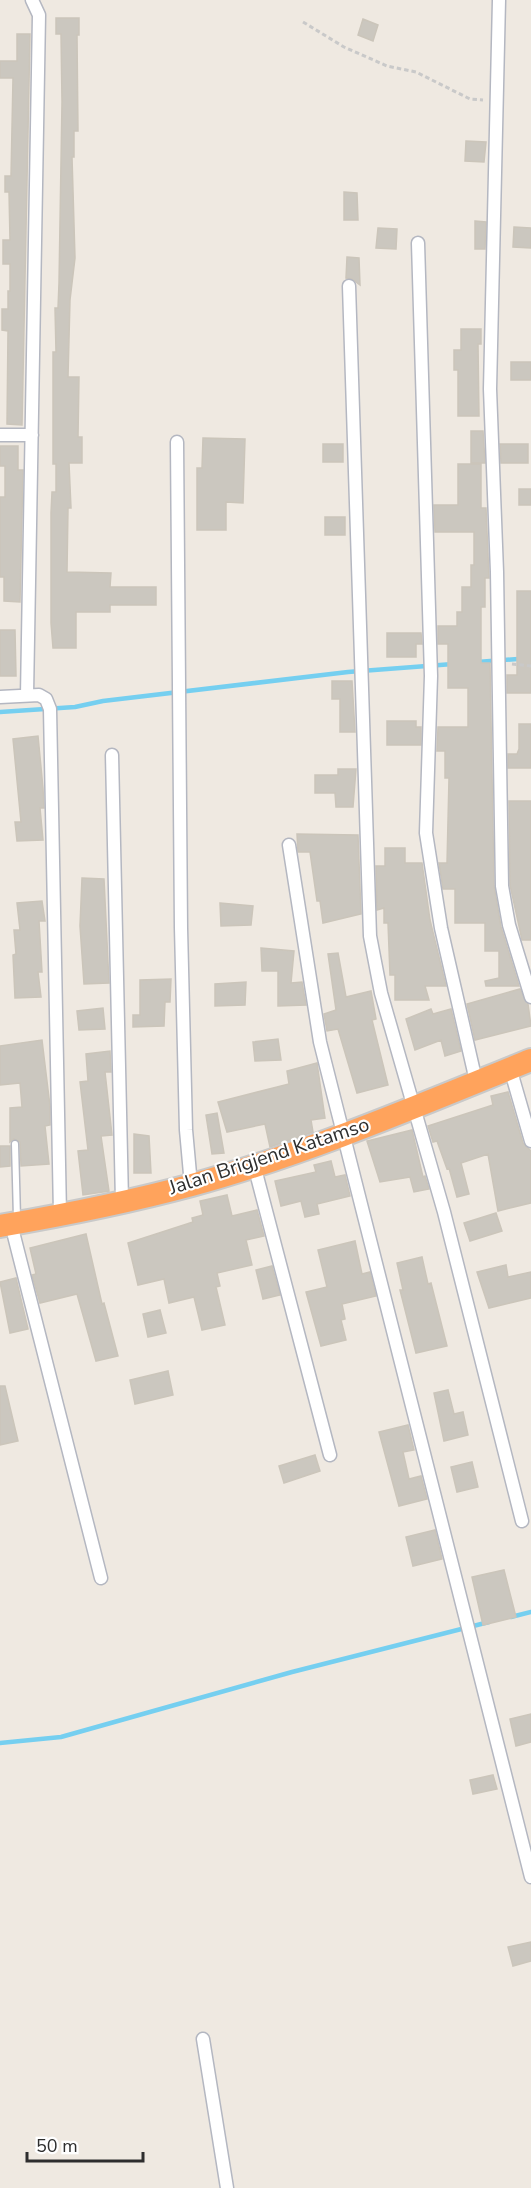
<svg xmlns="http://www.w3.org/2000/svg" width="531" height="2188" viewBox="0 0 531 2188" font-family="'Nunito Sans',sans-serif">
	<rect width="100%" height="100%" fill="#efe9e1"/>
	<g fill="none" stroke-linecap="round" stroke-linejoin="round">
		<path stroke="#75cff0" stroke-width="4.5" d="M477 662 531 658
			M0 712 75 707 103 701 348 672 453 664
			M511 1617 531 1612
			M0 1743 61 1737 292 1672 489 1622"/>
	</g>
	<path fill="#cbc7bf" stroke="#cbc5ba" stroke-width="1.5" d="M56 18H79V35H77L78 131H74V157H72L75 258 70 300 68 377H79L78 437H82V463H69L71 508H68L67 572 111 573 110 587H156V605H110V612H76V648H53L51 623V513L52 492H56V464H53V352H56L55 308H58L59 283 62 102 61 34H56Z
		M363 19 378 25 373 41 358 35Z
		M17 34H30L22 425 7 424 8 331 2 330V309H8V291H10V264H3V240H10L9 192H5V176H11L13 78H0V61H17Z
		M466 141 486 142 484 162 465 161Z
		M344 192 357 193 358 220H344Z
		M475 221 486 222 485 249H475Z
		M514 227 531 228V248L513 247Z
		M378 228 397 229 396 249 376 248Z
		M347 257 359 258 360 285 352 279 346 278Z
		M461 329H481V344H478L479 416H458V370H454V350H461Z
		M511 362H531V380H511Z
		M471 431H483L485 463H471Z
		M203 438 245 439 243 503 226 502V530H197V468H202Z
		M323 444H343V462H323Z
		M500 444H528V463H501Z
		M0 446H18V470H23L20 602 4 601V577H0V497H5V466H0Z
		M458 464H481V508H486L489 578H485V607H481V663H490L494 886 501 927 519 986H486L485 981 499 978V951H485V923H455V889H443L439 863H447L449 778H445V751H437L438 727H468V688H448V644H438V626H457V612H462V587H471V565H474V532H435L434 505H458Z
		M519 489H531V505H519Z
		M325 517H345V535H325Z
		M517 591H531V693H507V675H517Z
		M0 630H15L16 676H0Z
		M387 633H421L422 644H416V657H387Z
		M332 681H352L355 732H340V699H332Z
		M387 721H416V727H421V745H387Z
		M519 724H531V768H508V754H517L519 749Z
		M38 736 43 788 44 808H40L43 840 17 841 15 822H21L13 739Z
		M338 769H356L353 807H336L335 793H315V775H338Z
		M509 801H531V940H522L510 885Z
		M297 834 358 835 361 914 323 923 320 901H317L310 852H298Z
		M385 848H405V863H422L430 920 446 986H425L429 1000H395V975H390L388 923H384V908L377 910 376 866H385Z
		M82 878 104 879 109 983 84 984 80 926Z
		M42 901 45 921H39L42 972H38L41 997 15 998 13 955 16 954 14 930H20L17 903Z
		M220 903 253 906 251 925 221 926Z
		M261 948 294 951 291 983 302 982 306 1005 278 1006V971H262Z
		M338 953 346 997 371 991 376 1019 372 1020 388 1085 357 1093 338 1029 327 1031 324 1014 336 1010 328 954Z
		M171 979 170 1002H165L164 1026 133 1027V1015H140V980Z
		M246 982 245 1005 215 1006V984Z
		M520 989 528 1004 531 1026 475 1040 467 1004Z
		M103 1008 105 1029 79 1030 77 1011Z
		M431 1009 433 1014 451 1009 461 1051 445 1056 441 1040 415 1050 406 1019Z
		M278 1039 281 1060 255 1061 253 1042Z
		M42 1040 50 1106V1125L45 1126 49 1164 21 1166 20 1142 14 1139 10 1142V1108L22 1107 20 1083 0 1085V1046Z
		M110 1051 111 1072H105L112 1135 101 1136 109 1191 83 1195 78 1151 88 1150 80 1082 88 1081 86 1054Z
		M317 1063 325 1118 311 1120 313 1132 270 1147 265 1124 227 1132 218 1102 289 1084 287 1071Z
		M508 1092 523 1143 531 1151V1203L498 1211 488 1154 461 1163 469 1194 457 1197 449 1168 447 1169 437 1141 433 1142 428 1126 493 1105 491 1096Z
		M217 1113 224 1153 212 1154 206 1115Z
		M412 1130 423 1177 425 1176 429 1189 414 1192 410 1177 380 1182 367 1141Z
		M134 1134 149 1136 151 1173H134Z
		M0 1146H10V1166L0 1167Z
		M331 1161 335 1177 345 1175 350 1196 317 1204 319 1214 305 1217 301 1201 281 1206 275 1181 316 1172 314 1165Z
		M227 1195 232 1216 257 1210 264 1236 246 1240 252 1265 217 1273 220 1286 216 1287 225 1325 202 1330 194 1297 169 1303 164 1279 138 1285 128 1243 193 1222 192 1218 203 1215 200 1201Z
		M496 1213 502 1231 470 1241 464 1223Z
		M86 1234 102 1304 104 1303 118 1356 96 1361 77 1294 40 1303 32 1275 36 1274 30 1248Z
		M355 1241 362 1274 370 1272 376 1296 342 1304 345 1319 341 1320 346 1340 321 1346 306 1292 327 1287 318 1250Z
		M422 1257 428 1284 431 1283 447 1346 416 1353 400 1290H403L397 1263Z
		M506 1265 508 1277 531 1272V1298L489 1308 477 1272Z
		M272 1266 280 1295 263 1299 256 1270Z
		M16 1278 28 1329 10 1333 0 1282Z
		M160 1310 166 1333 148 1337 143 1314Z
		M168 1371 173 1395 135 1404 130 1380Z
		M0 1386H5L18 1441 0 1445Z
		M448 1390 454 1414 463 1412 468 1435 444 1441 434 1393Z
		M408 1425 414 1450 403 1452 409 1479 421 1476 427 1499 399 1506 379 1432Z
		M315 1455 320 1471 284 1483 279 1466Z
		M472 1462 478 1487 457 1492 451 1467Z
		M435 1530 442 1559 413 1566 406 1537Z
		M504 1570 516 1617 483 1625 472 1577Z
		M531 1714V1742L516 1746 510 1719Z
		M493 1775 497 1789 473 1794 470 1780Z
		M531 1942V1961L513 1966 508 1947Z"/>
	<g fill="none" stroke-linecap="round" stroke-linejoin="round">
		<g stroke="#b4b7c1" stroke-width="9">
			<path id="lane" d="M15 1144 17 1218"/>
		</g>
		<g stroke="#b4b7c1" stroke-width="15">
			<path id="street" d="M499 0 490 389 497 572 502 886 509 925 531 997
				M418 243 431 676 426 833 441 928 476 1081
				M349 286 370 936 381 993 444 1212 522 1521
				M0 435H32
				M177 442 181 928 186 1130 191 1185
				M27 695 39 15 32 0
				M0 697 39 695 46 699 50 709 60 1214
				M112 755 122 1201
				M289 845 320 1042 531 1877
				M510 1068 531 1141
				M254 1165 330 1455
				M11 1224 101 1578
				M203 2039 227 2188"/>
		</g>
		<g stroke="#c9c9c9" stroke-width="26">
			<path id="highway" d="M0 1226C64 1215 129 1202 192 1185 308 1153 420 1105 531 1060"/>
		</g>
		<path stroke="#c9c9c9" stroke-width="3" stroke-dasharray="4.5 3" stroke-linecap="butt" d="M303 22 344 47 387 66 416 72 470 99 483 100
			M512 664 531 666"/>
		<use href="#lane" stroke="#fff" stroke-width="6"/>
		<use href="#street" stroke="#fff" stroke-width="12"/>
		<use href="#highway" stroke="#ffa35c" stroke-width="22"/>
	</g>
	<g text-anchor="middle" dominant-baseline="central" stroke-width="4.5" stroke-linejoin="round" paint-order="stroke">
		<g font-size="20" fill="#2e2e2e" stroke="#fff">
			<text transform="translate(269 1156) rotate(-18)">Jalan Brigjend Katamso</text>
		</g>
	</g>
	<path d="M27 2152v9h116v-9" fill="none" stroke="#2e2e2e" stroke-width="3"/>
	<text x="36" y="2152" font-size="18" fill="#2e2e2e" stroke="#ffffff" stroke-width="4.5" paint-order="stroke">50 m</text>
</svg>
